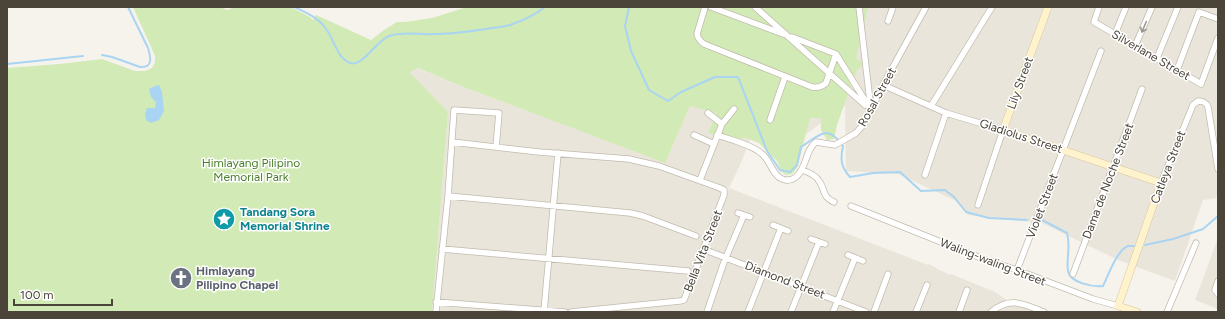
<svg xmlns="http://www.w3.org/2000/svg" width="1225" height="319" viewBox="0 0 1225 319" font-family="Figtree,sans-serif">
	<rect width="100%" height="100%" fill="#f6f3ec"/>
	<path fill="#eae5da" d="M672 7H1218V192L1216 198 1203 200 1175 281 1118 260 1042 223 968 215 956 201 898 174 846 171 845 105 780 154Z
		M417 68 466 88 665 163 690 106 714 87 751 137 741 163 729 188 928 265 929 264 935 267 937 269 944 272 950 275 951 274 995 292 1014 305H1020L1039 312H596L686 304 729 188 698 176 696 182 722 191 683 298 568 310V312H432L448 112 408 72Z
		M1218 238V309L1195 300Z"/>
	<path fill="#d2eab5" d="M133 7H220L227 10 235 7H290L310 17 313 20 316 15 371 40 384 30 397 22H405L432 18 464 8 472 7H868L856 59 865 63 857 70 851 86 837 125 834 139 827 140 821 130V118H810L797 168 792 174 786 175 782 172 777 161 759 143 744 137 740 140 708 133 717 113 690 106 665 163 466 88 418 68 409 72 448 112 432 312H7V68L60 64 102 59 135 71H145L152 68 155 62V56Z"/>
	<path fill="#a9d4f2" d="M159 85 162 92 164 111 159 120 151 123 146 120 145 114 147 108H155L156 102 151 97 149 89 155 86Z"/>
	<g fill="none" stroke-linecap="round" stroke-linejoin="round">
		<path stroke="#a9d4f2" stroke-width="2" d="M294 7C305 12 319 18 326 29 334 39 337 58 350 63 363 67 376 41 389 36 403 31 420 35 434 34 454 34 473 31 492 28 498 27 504 27 510 25 522 21 535 15 545 7
			M629 7 625 26 631 51 649 90 668 101 681 92 715 77H738L767 151 780 170 790 172 797 165 801 147C820 135 827 123 843 146 840 160 841 167 850 177L873 173 900 172 921 191 945 190 954 197 966 212 989 218 1027 220
			M102 55 112 57 140 67C153 68 151 58 148 48L128 7
			M7 64 83 56
			M1042 220 1067 233C1071 246 1066 258 1068 271 1070 283 1093 287 1103 286 1108 276 1117 250 1128 246 1129 246 1133 246 1134 246
			M1145 245 1173 239 1203 229 1218 216"/>
		<g stroke="#c2bbae" stroke-width="7">
			<path id="street" d="M705 7 697 34C698 39 700 41 704 44L812 87C818 88 822 87 826 83L836 54 871 110 859 7
				M711 7 783 34
				M755 7 865 105
				M1099 7 1094 22 1201 84 1218 38
				M888 21 893 7
				M1115 34 1126 7
				M792 37 836 54
				M1135 46 1152 7
				M1157 58 1178 7
				M1177 70 1199 12 1218 19
				M883 85 946 113 1003 130 978 205
				M931 106 992 7
				M708 113 722 124
				M770 120 785 77
				M694 135 714 144
				M717 135C731 140 750 144 761 153 770 159 772 175 782 179 787 181 792 180 796 177 807 168 805 150 816 142L835 145 856 133 864 124 883 85 926 7
				M452 142 539 152 629 159 659 166 720 188 724 190V195L684 300 680 301 571 312
				M802 170C808 172 816 175 819 181 826 190 821 196 834 202
				M925 175 946 113
				M700 180 722 124 734 109
				M1161 183 1193 105 1198 101C1203 101 1206 102 1208 107L1218 169
				M448 196 630 213 643 216 696 236
				M851 206 981 258 1017 270 1093 299 1118 306
				M738 213 750 217
				M773 225 788 231
				M811 239 825 244
				M442 249 688 271
				M703 249 866 312
				M848 255 863 261
				M1017 270 1101 51
				M1073 274 1142 89
				M1218 281 1215 290 1218 294
				M436 302 565 312
				M436 312 448 196 454 110 499 113 496 147
				M544 312 558 153
				M707 312 724 262 744 215
				M748 312 781 228
				M791 312 819 242
				M833 312 855 258
				M874 312 888 274
				M916 312 927 285
				M959 312 967 290
				M991 312C1010 296 1024 304 1044 312
				M1167 312 1196 243"/>
		</g>
		<g stroke="#d6c79b" stroke-width="8">
			<path id="secondary" d="M1048 7 1003 130 1161 183 1118 306 1137 312"/>
		</g>
		<use href="#street" stroke="#fff" stroke-width="5.5"/>
		<use href="#secondary" stroke="#fff3cd" stroke-width="7"/>
	</g>
	<defs><path id="oneway-shaft" d="M-6 0H5M1.5-3L5.5 0L1.5 3" fill="none" stroke-width="1.6" stroke-linecap="round" stroke-linejoin="round"/></defs>
	<use stroke="#9c9892" href="#oneway-shaft" transform="translate(1144 27) rotate(113)"/>
	<defs>
		<g id="sight-disc" transform="scale(1.15)"><circle r="9.5" fill="#0f9aa8" stroke="#fff"/><path d="M0-6L1.8-2.2L6-1.7L2.9 1.2L3.7 5.4L0 3.3L-3.7 5.4L-2.9 1.2L-6-1.7L-1.8-2.2Z" fill="#fff"/></g>
		<g id="church-disc" transform="scale(1.15)"><circle r="9.5" fill="#6b7280" stroke="#fff"/><path d="M-1.2-6h2.4v3.5h3.3v2.4h-3.3V6h-2.4V-.1h-3.3v-2.4h3.3Z" fill="#fff"/></g>
	</defs>
	<g fill-rule="evenodd">
		<use href="#sight-disc" x="224" y="219"/>
		<use href="#church-disc" x="181" y="278"/>
	</g>
	<g text-anchor="middle" dominant-baseline="central" stroke-width="3" stroke-linejoin="round" paint-order="stroke">
		<g font-size="12" fill="#4b4439" stroke="#fff">
			<text transform="translate(1151 55) rotate(30)">Silverlane Street</text>
			<text transform="translate(1020 83) rotate(-70)">Lily Street</text>
			<text transform="translate(877 97) rotate(-61)">Rosal Street</text>
			<text transform="translate(1021 136) rotate(18)">Gladiolus Street</text>
			<text transform="translate(1168 167) rotate(-69)">Catleya Street</text>
			<text transform="translate(1108 181) rotate(-69)">Dama de Noche Street</text>
			<text transform="translate(1042 206) rotate(-69)">Violet Street</text>
			<text transform="translate(703 251) rotate(-69)">Bella Vita Street</text>
			<text transform="translate(993 262) rotate(21)">Waling-waling Street</text>
			<text transform="translate(785 280) rotate(21)">Diamond Street</text>
		</g>
		<g font-size="12" fill="#4a7f2a" stroke="#fff">
			<text x="251" y="163">Himlayang Pilipino<tspan x="251" dy="14">Memorial Park</tspan></text>
		</g>
		<g font-size="12" font-weight="bold" fill="#0d838f" stroke="#fff" text-anchor="start">
			<text x="240" y="212">Tandang Sora<tspan x="240" dy="14">Memorial Shrine</tspan></text>
		</g>
		<g font-size="12" font-weight="bold" fill="#5b616d" stroke="#fff" text-anchor="start">
			<text x="196" y="271">Himlayang<tspan x="196" dy="14">Pilipino Chapel</tspan></text>
		</g>
	</g>
	<rect width="1225" height="319" fill="none" stroke="#4b4439" stroke-width="16"/>
	<path d="M14 299v6h98v-6" fill="none" stroke="#4b4439" stroke-width="2"/>
	<text x="20" y="299" font-size="12" fill="#4b4439" stroke="#ffffff" stroke-width="3" paint-order="stroke">100 m</text>
</svg>
